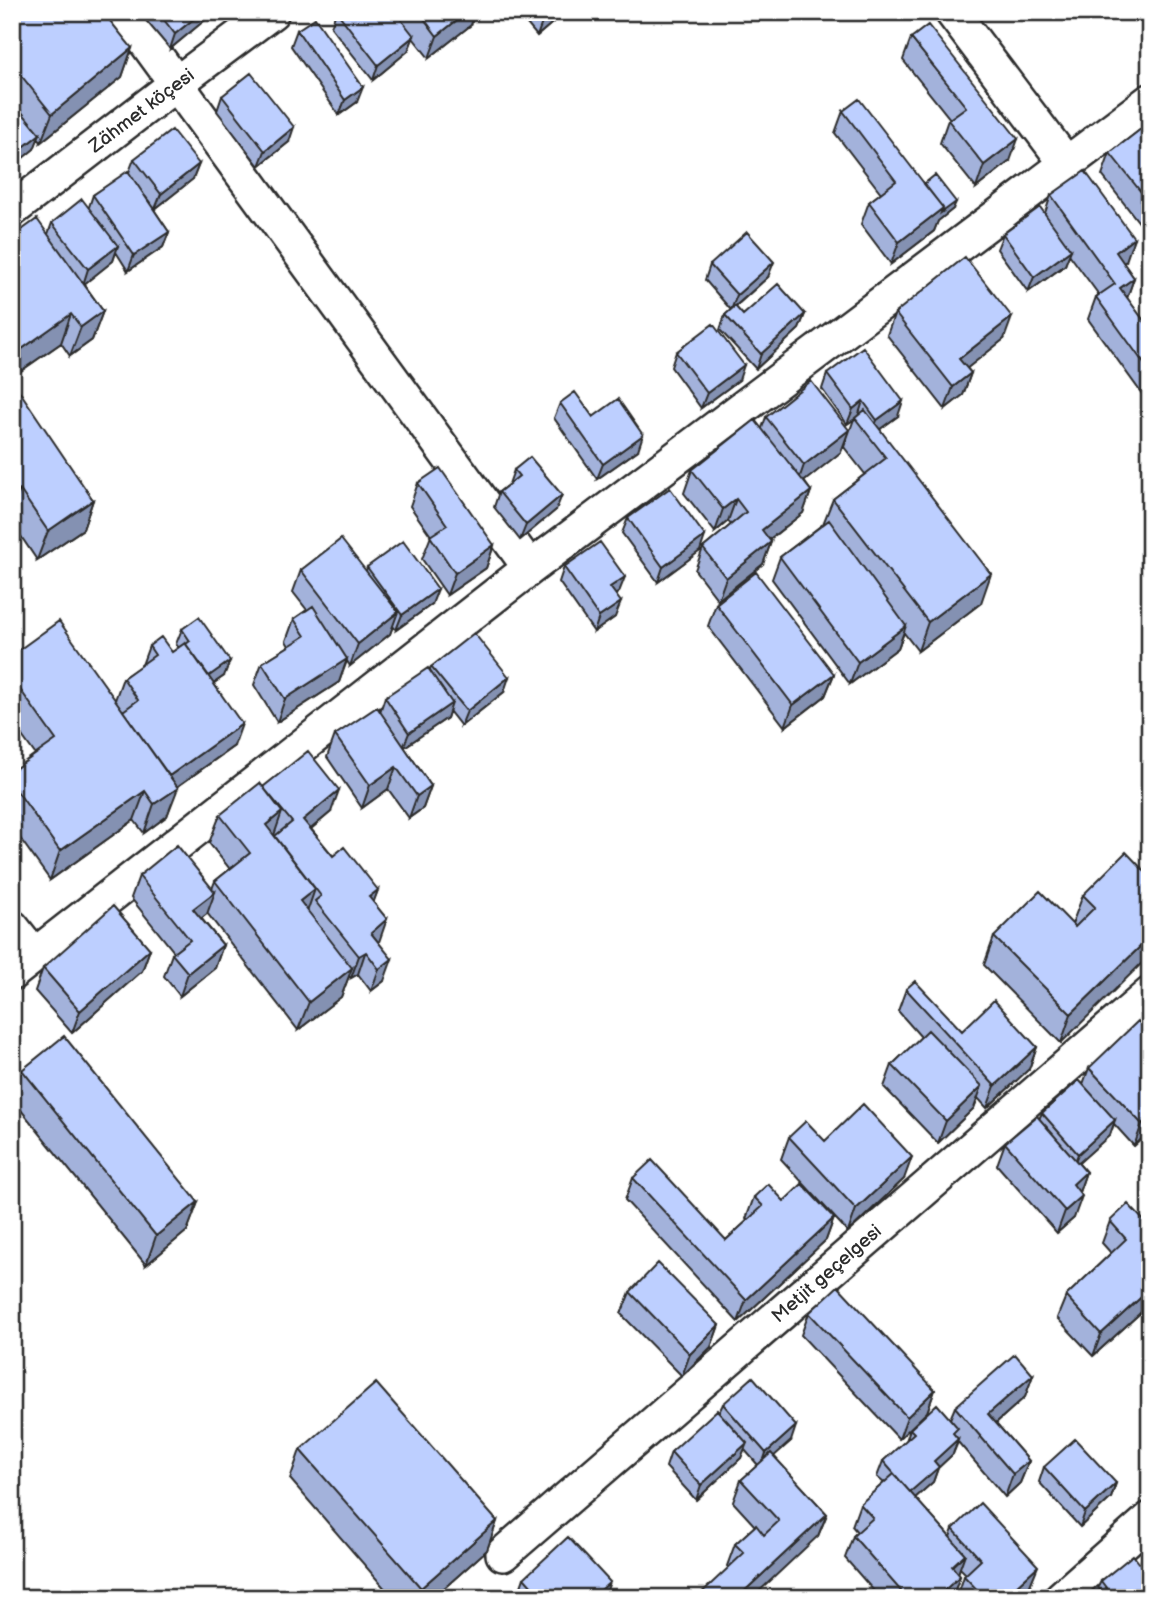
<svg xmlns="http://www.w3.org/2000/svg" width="1162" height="1610" viewBox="0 0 1162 1610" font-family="'Balsamiq Sans',sans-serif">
	<rect width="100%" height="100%" fill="#fff"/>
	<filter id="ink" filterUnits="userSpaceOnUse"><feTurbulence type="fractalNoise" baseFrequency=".0143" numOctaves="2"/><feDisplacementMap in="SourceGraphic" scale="14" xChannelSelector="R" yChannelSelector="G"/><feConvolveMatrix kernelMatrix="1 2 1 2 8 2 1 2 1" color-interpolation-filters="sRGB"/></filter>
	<g filter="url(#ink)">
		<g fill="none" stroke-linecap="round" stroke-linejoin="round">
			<g stroke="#2b2b2b" stroke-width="38">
				<path id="minor" d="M124 12 530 568
					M952 12 1066 163
					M12 210 177 83 272 12
					M12 927 34 955
					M12 973 530 568 1150 101
					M503 1554 1150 994
					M1061 1598 1150 1519"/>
			</g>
			<use href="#minor" stroke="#fff" stroke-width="33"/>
		</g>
		<path fill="#a3b2db" stroke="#2b2b2b" stroke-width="2" d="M12 12 132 48 122 77 41 142 38 138 34 149 12 167Z
			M145 12H208L205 20 170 49 143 17Z
			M336 12H475L471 25 429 58 413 38 408 51 373 80 331 27Z
			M517 12H565L537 36Z
			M297 30 357 102 339 115 291 46Z
			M911 38 1010 161 976 188 940 143 948 120 950 119 903 60Z
			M222 96 289 142 259 166 217 111Z
			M843 111 953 209 938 221 934 231 891 264 861 224 869 202 881 193 835 133Z
			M1150 122V218L1141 225 1102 175 1110 153Z
			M134 159 199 164 193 179 155 209 145 196 169 232 163 247 128 271 116 252 113 261 84 284 103 311 92 340 70 356 61 343 12 377V237L48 234 52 223 89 207 93 195 129 172Z
			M1051 195 1126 261 1123 263 1134 278 1127 298 1150 329V394L1145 398 1088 319 1096 297 1099 295 1069 254 1065 265 1028 292 997 249 1003 234 1045 213Z
			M710 265 768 277 735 307 743 315 805 314 799 329 756 369 720 330 725 315 731 310 705 280Z
			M895 313 1004 339 967 368 971 373 963 395 945 409 887 335Z
			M676 352 739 380 701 408 671 367Z
			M827 374 898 416 880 429 981 603 918 651 904 633 898 648 850 684 772 579 780 557 823 524 833 499 865 474 844 447 854 419 847 424 822 389Z
			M12 389 93 500 83 529 37 560 12 523Z
			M560 403 593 417 638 450 597 479 554 418Z
			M766 417 849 430 841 452 804 481 811 491 803 513 769 540 771 542 763 564 718 600 695 570 703 548 731 525 728 521 715 532 684 493 692 470 762 428Z
			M514 470 556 510 520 540 494 507 499 492 509 484Z
			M418 483 494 545 486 568 447 595 422 559 431 536 410 506Z
			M628 518 700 551 658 582 622 533Z
			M367 567 432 604 396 630 393 626 390 634 350 666 347 661 339 682 277 722 254 685 262 663 289 646 286 641 294 619 307 610 293 592 301 570 366 571Z
			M564 567 619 592 616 594 615 617 594 632 559 582Z
			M716 604 834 674 825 696 785 727 708 626Z
			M182 629 224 676 214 683 234 746 177 787 167 816 144 833 134 820 50 880 12 827V771L35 754 12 722V655L115 700 123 678 142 665 149 646 172 652 179 648 176 644Z
			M431 667 504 692 461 726 449 711 447 718 404 747 431 786 423 808 409 818 388 789 362 808 327 757 335 735 380 712 385 697 430 670Z
			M263 788 331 812 311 829 333 856 378 890 373 902 384 981 371 991 358 974 351 978 349 976 341 997 298 1030 207 913 201 918 223 945 215 968 180 996 164 976 172 954 174 952 131 898 139 876 212 889 215 881 230 869 209 843 220 815Z
			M1150 837V848L1147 845Z
			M1150 877 1061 1043 984 965 994 937 1072 924 1083 895Z
			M150 949 142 971 72 1033 35 991 43 968Z
			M906 989 962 1031 1037 1047 1029 1069 987 1108 978 1098 974 1108 938 1143 884 1087 892 1065 921 1037 898 1011Z
			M1089 1068 1150 1131 1134 1146 1114 1124 1110 1135 1078 1163 1086 1172 1079 1192 1074 1218 1057 1233 997 1165 1005 1143 1039 1119 1042 1113 1083 1084Z
			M22 1070 198 1202 187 1231 146 1265 12 1099Z
			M789 1137 904 1179 848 1232 781 1159Z
			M633 1178 726 1240 747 1221 746 1219 754 1197 784 1201 834 1218 826 1240 738 1322 625 1200Z
			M1110 1221 1150 1227V1304L1093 1356 1057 1318 1066 1296 1111 1253 1102 1243Z
			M630 1292 719 1325 711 1347 682 1376 621 1314Z
			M809 1313 935 1390 927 1412 899 1439 801 1335Z
			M1033 1375 1025 1397 996 1423 1029 1461 1020 1483 1005 1497 958 1442 953 1454 938 1468 933 1482 915 1498 950 1537 953 1529 1029 1588 1019 1598H957L964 1576 966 1574 960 1568 958 1574 960 1576 952 1598H880L845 1558 853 1536 857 1532 852 1526 860 1504 884 1483 877 1477 883 1461 906 1441 910 1429 950 1419 955 1407Z
			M723 1404 791 1441 773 1456 827 1514 818 1536 728 1567 727 1566 735 1544 755 1526 733 1502 741 1480 758 1465 744 1449 741 1458 696 1500 666 1467 671 1452 719 1412Z
			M300 1450 497 1521 487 1550 433 1598H393L290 1479Z
			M1044 1467 1116 1483 1111 1498 1080 1527 1039 1482Z
			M1150 1543V1571L1141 1561 1146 1546Z
			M524 1578 604 1598H517Z
			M1101 1581 1150 1598H1084L1098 1587Z"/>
		<path fill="#8491b2" stroke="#2b2b2b" stroke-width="2" d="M202 12H208L205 20 170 49 175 34Z
			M467 12H475L471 25 429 58 437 36Z
			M546 12H565L537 36Z
			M414 36 408 51 373 80 378 65Z
			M132 48 122 77 41 142 52 114Z
			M363 87 357 102 339 115 345 100Z
			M294 127 289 142 259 166 265 151Z
			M40 134 34 149 12 167V156Z
			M1018 139 1010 161 976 188 984 165Z
			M199 164 193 179 155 209 161 194Z
			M956 202 953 209 938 221 934 231 891 264 899 242 943 208Z
			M1149 202H1150V218L1141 225Z
			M169 232 163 247 128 271 134 255Z
			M1134 238 1126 261 1108 274 1116 252Z
			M118 246 113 261 83 285 88 269Z
			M1071 250 1065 265 1028 292 1034 277Z
			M774 262 768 277 731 310 737 295Z
			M1134 278 1126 301 1120 288Z
			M103 311 92 340 70 356 81 327Z
			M71 314 61 343 12 377V356Z
			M805 314 799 329 756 369 761 354Z
			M1012 317 1004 339 951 381 959 359Z
			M744 365 739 380 701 408 707 393Z
			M971 373 963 395 945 409 953 387Z
			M1150 384V394L1145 398Z
			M863 401 858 417 847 424 853 409Z
			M903 401 898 416 872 435 877 420Z
			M849 430 841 452 796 488 804 465Z
			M643 435 638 450 597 479 603 464Z
			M20 490 12 511V495Z
			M811 491 803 513 753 552 762 530Z
			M562 495 556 510 520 540 526 525Z
			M736 499 728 521 715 532 723 509Z
			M93 500 83 529 37 560 48 531Z
			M705 536 700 551 658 582 663 567Z
			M771 542 763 564 718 600 726 578Z
			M494 545 486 568 447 595 455 573Z
			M991 574 981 603 918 651 928 622Z
			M625 577 619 592 605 602 610 587Z
			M438 589 432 604 396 630 402 615Z
			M18 596 12 611V600Z
			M621 602 615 617 594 632 599 617Z
			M398 612 390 634 350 666 358 644Z
			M906 626 898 648 850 684 858 662Z
			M347 659 339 682 277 722 285 699Z
			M230 661 224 676 201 692 206 677Z
			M834 674 825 696 785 727 793 705Z
			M509 677 504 692 461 726 467 711Z
			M452 703 447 718 403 748 409 733Z
			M242 724 234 746 157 801 165 779Z
			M396 767 388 789 362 808 370 785Z
			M431 786 423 808 409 818 417 796Z
			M178 788 167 816 144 833 154 804Z
			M339 790 331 812 295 842 303 820Z
			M145 791 134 820 50 880 60 851Z
			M282 812 272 841 266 825Z
			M315 889 305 918 300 901Z
			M378 890 370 912 369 897Z
			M215 892 207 914 185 931 193 909Z
			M387 919 379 942 365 953 358 974 351 978 359 956 371 933Z
			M1150 937V955L1061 1043 1071 1014Z
			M223 945 215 968 180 996 188 973Z
			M150 949 142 971 72 1033 80 1011Z
			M392 959 384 981 371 991 379 969Z
			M352 968 341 997 298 1030 309 1002Z
			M1037 1047 1029 1069 987 1108 995 1086Z
			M982 1086 974 1108 938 1143 946 1121Z
			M1150 1117V1131L1134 1146 1142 1124Z
			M1115 1120 1110 1135 1072 1169 1078 1154Z
			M912 1157 904 1179 848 1232 856 1209Z
			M1086 1172 1078 1195 1073 1184Z
			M1082 1196 1074 1218 1057 1233 1065 1211Z
			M198 1202 187 1231 146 1265 156 1236Z
			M834 1218 826 1240 738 1322 746 1300Z
			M1150 1289V1304L1093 1356 1101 1334Z
			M719 1325 711 1347 682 1376 690 1354Z
			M1033 1375 1025 1397 980 1437 988 1414Z
			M935 1390 927 1412 899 1439 907 1417Z
			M796 1426 791 1441 761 1468 766 1453Z
			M958 1439 953 1454 938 1468 933 1482 905 1507 910 1492 934 1461Z
			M747 1443 741 1458 696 1500 701 1485Z
			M1029 1461 1020 1483 1005 1497 1013 1474Z
			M1116 1483 1111 1498 1080 1527 1085 1512Z
			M827 1514 818 1536 752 1598H737Z
			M497 1521 487 1550 433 1598H418L421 1588Z
			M965 1554 957 1576 952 1566Z
			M1038 1566 1029 1588 1019 1598H1003Z
			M960 1576 952 1598H936Z
			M610 1582 604 1598H592Z"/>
		<path fill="#bdcfff" stroke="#2b2b2b" stroke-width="2" d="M12 12H103L132 48 52 114 12 64Z
			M158 12H202L175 34Z
			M337 12H395L414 36 378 65Z
			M419 12H467L437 36Z
			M315 18 363 87 345 100 297 30Z
			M928 25 1018 139 984 165 948 120 966 107 911 38Z
			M251 73 294 127 265 151 222 96Z
			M859 99 943 208 899 242 869 202 896 181 843 111Z
			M15 104 40 134 12 156V106Z
			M1150 122V202H1149L1110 153Z
			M172 130 199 164 161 194 134 159Z
			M128 171 169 232 134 255 93 195Z
			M1085 171 1134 238 1116 252 1134 278 1120 288 1150 329V372L1096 297 1115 284 1051 195Z
			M935 175 956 202 941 213 943 208 924 184Z
			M82 199 118 246 88 269 52 223Z
			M1040 207 1071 250 1034 277 1003 234Z
			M37 219 103 311 81 327 71 314 12 356V237Z
			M747 232 774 262 737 295 710 265Z
			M965 257 1012 317 959 359 971 373 953 387 895 313Z
			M778 284 805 314 761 354 725 315 735 306 743 315Z
			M713 324 744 365 707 393 676 352Z
			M863 347 903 401 877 420 863 401 853 409 827 374Z
			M811 381 849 430 804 465 766 417Z
			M16 386 93 500 48 531 20 490 12 495V389Z
			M575 392 593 417 618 399 643 435 603 464 560 403Z
			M865 410 991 574 928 622 833 499 886 458 855 418Z
			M755 420 811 491 762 530 771 542 726 578 703 548 746 512 736 499 723 509 692 470Z
			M530 457 562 495 526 525 499 492 519 476 514 470Z
			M440 468 494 545 455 573 430 536 447 525 418 483Z
			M670 488 705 536 663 567 628 518Z
			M829 520 906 626 858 662 780 557Z
			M341 539 398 612 358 644 301 570Z
			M403 541 438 589 402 615 367 567Z
			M600 542 625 577 610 587 621 602 599 617 564 567Z
			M756 572 834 674 793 705 716 604Z
			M12 588 18 596 12 600Z
			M313 606 347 659 285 699 262 663 305 636 294 619Z
			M199 617 230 661 209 676 186 644 190 641 182 629Z
			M59 621 178 788 154 804 145 791 60 851 12 784V771L56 740 12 678V655Z
			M474 633 509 677 467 711 431 667Z
			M161 637 172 652 185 643 242 724 169 776 123 711 138 700 123 678 155 655 149 646Z
			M428 668 452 703 409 733 385 697Z
			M377 707 431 786 417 796 396 767 370 785 335 735Z
			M308 751 339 790 303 820 333 856 344 847 378 890 369 897 387 919 371 933 392 959 379 969 366 952 359 956 315 901 321 896 275 836 292 822 263 787Z
			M260 783 282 812 266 825 315 889 300 901 352 968 309 1002 215 881 250 853 220 815Z
			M177 845 215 892 193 909 223 945 188 973 172 954 190 940 139 876Z
			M1126 852 1150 877V937L1071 1014 994 937 1040 891 1075 927 1095 907 1083 895Z
			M113 906 150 949 80 1011 43 968Z
			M915 981 962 1031 994 1000 1037 1047 995 1086 906 989Z
			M1138 1021 1150 1034V1117L1142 1124 1089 1068Z
			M928 1030 982 1086 946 1121 892 1065Z
			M64 1036 198 1202 156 1236 22 1070Z
			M1079 1080 1115 1120 1078 1154 1042 1113Z
			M863 1104 912 1157 856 1209 789 1137 806 1121 825 1141Z
			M1037 1116 1086 1172 1073 1184 1082 1196 1065 1211 1005 1143Z
			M652 1160 726 1240 763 1206 754 1197 768 1184 784 1201 802 1184 834 1218 746 1300 633 1178Z
			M1128 1204 1150 1227V1289L1101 1334 1066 1296 1126 1239 1110 1221Z
			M658 1263 719 1325 690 1354 630 1292Z
			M838 1286 935 1390 907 1417 809 1313Z
			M1015 1354 1033 1375 988 1414 1029 1461 1013 1474 955 1407Z
			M753 1377 796 1426 766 1453 723 1404Z
			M376 1383 497 1521 421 1588 300 1450Z
			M937 1404 958 1428 953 1433 958 1439 934 1461 939 1467 910 1492 883 1461 914 1433 910 1429Z
			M717 1410 747 1443 701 1485 671 1452Z
			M1075 1439 1116 1483 1085 1512 1044 1467Z
			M771 1453 827 1514 737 1598H696L744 1553 735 1544 756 1525 764 1535 779 1521 741 1480Z
			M894 1474 965 1554 952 1566 960 1576 936 1598H907L853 1536 873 1518 860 1504Z
			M980 1503 1038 1566 1003 1598H985L964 1576 981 1560 953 1529Z
			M568 1537 610 1582 592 1598H542L524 1578Z
			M1133 1555 1150 1577V1598H1114L1101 1581Z
			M1097 1586 1107 1598H1084Z
			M791 1592 796 1598H785Z"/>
	</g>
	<g text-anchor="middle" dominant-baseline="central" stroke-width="5" stroke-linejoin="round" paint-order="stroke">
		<g font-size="19" fill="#2b2b2b" stroke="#fff">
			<text transform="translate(142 111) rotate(-37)">Zähmet köçesi</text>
			<text transform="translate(827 1274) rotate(-41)">Metjit geçelgesi</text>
		</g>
	</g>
	<rect width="1162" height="1610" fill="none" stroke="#fff" stroke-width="42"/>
	<rect x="21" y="21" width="1120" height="1568" fill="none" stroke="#2b2b2b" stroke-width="2.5" filter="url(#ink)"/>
</svg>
